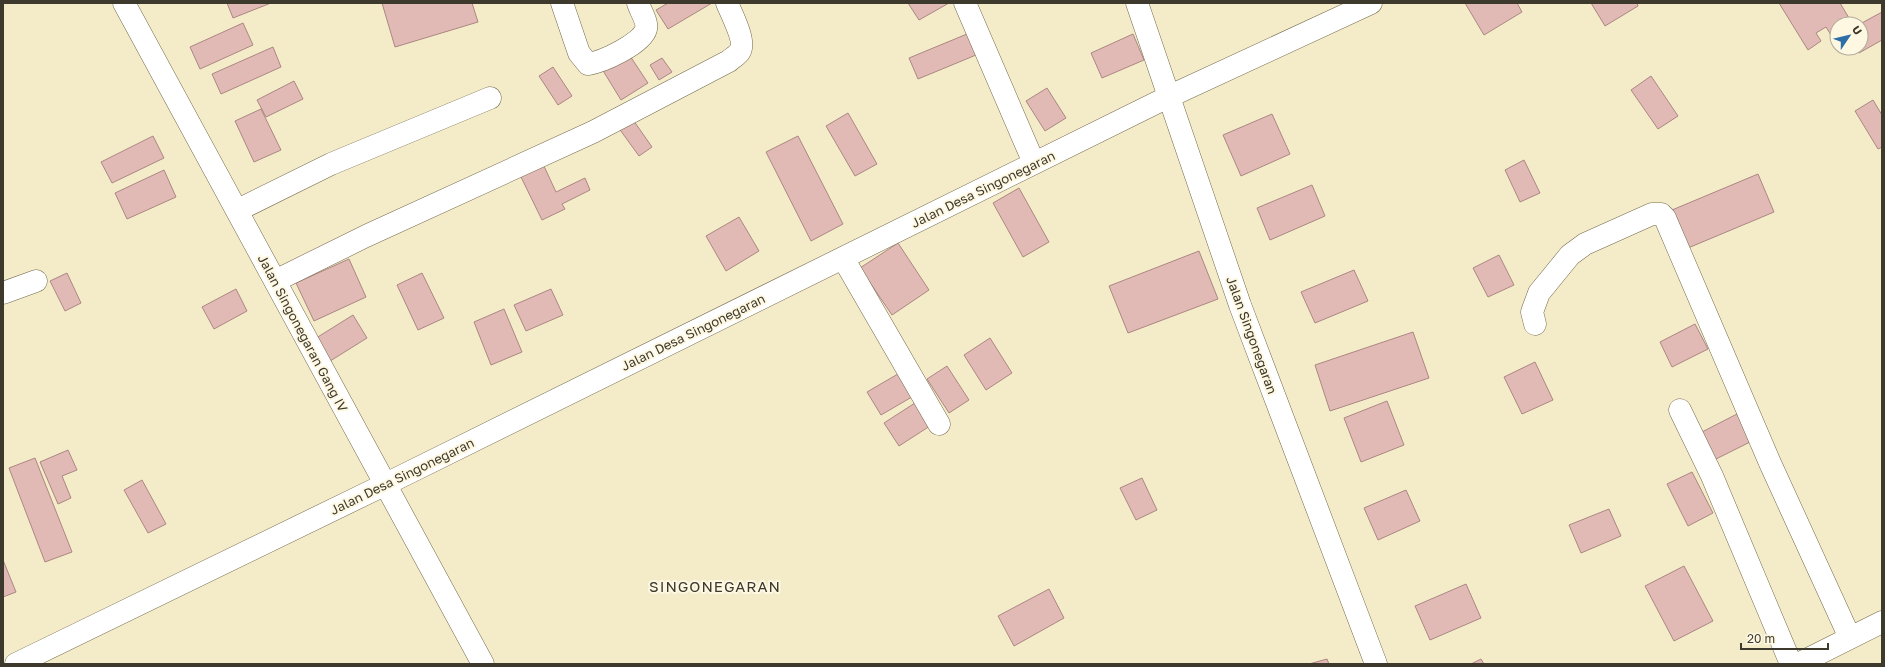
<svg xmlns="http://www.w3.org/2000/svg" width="1885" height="667" viewBox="0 0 1885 667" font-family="'Golos Text',sans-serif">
	<rect width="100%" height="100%" fill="#f4ebc9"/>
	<path fill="#e2bab5" stroke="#ab8782" d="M227 3H271L233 18Z
		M382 3H472L478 22 395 47Z
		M668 3H712L668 29 656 10Z
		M908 3H949L919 20Z
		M1465 3H1517L1522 12 1484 35Z
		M1591 3H1637L1638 6 1605 26Z
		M1779 3H1840L1852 23 1837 24V32L1831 35 1826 27 1816 33 1821 41 1808 50Z
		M1882 12V40L1859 53 1856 48H1861L1860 24Z
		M243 23 253 45 200 69 190 47Z
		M967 34 976 55 918 79 909 58Z
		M1133 34 1144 60 1102 78 1091 53Z
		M273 47 281 67 221 94 212 74Z
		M628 53 648 83 621 100 602 69Z
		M662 58 672 72 659 80 650 65Z
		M553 67 572 96 558 105 539 76Z
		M1651 76 1678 116 1658 129 1631 90Z
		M294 81 303 99 266 117 257 100Z
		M1047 88 1066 118 1045 131 1026 101Z
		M1873 100 1882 115V147L1878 149 1855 111Z
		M261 109 281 150 254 162 235 121Z
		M848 113 877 164 855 176 826 126Z
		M1272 114 1290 154 1241 176 1223 135Z
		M631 117 652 147 639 156 618 127Z
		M153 136 164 158 112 183 101 162Z
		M798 136 843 224 811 241 766 152Z
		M1524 160 1540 193 1520 202 1505 170Z
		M543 164 556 192 585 178 590 190 562 204 565 209 542 220 520 175Z
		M164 170 176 197 127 219 115 193Z
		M1758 174 1774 212 1688 248 1672 210Z
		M1312 185 1325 216 1270 240 1257 208Z
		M1019 188 1049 242 1023 257 993 203Z
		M739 217 759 251 726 271 706 236Z
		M898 243 929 290 892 315 860 268Z
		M1199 251 1218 299 1128 333 1109 286Z
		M1499 255 1514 285 1488 297 1473 268Z
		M349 259 366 297 314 321 296 283Z
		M1354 270 1368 301 1315 323 1301 292Z
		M67 273 81 303 65 311 50 281Z
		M422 273 444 318 418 330 397 285Z
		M236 289 247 311 214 329 202 307Z
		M551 289 563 315 526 331 514 305Z
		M504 309 522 352 491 365 474 322Z
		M353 315 367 338 327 363 313 340Z
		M1695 324 1708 349 1672 367 1660 342Z
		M1413 332 1429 378 1330 411 1315 365Z
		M990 338 1012 373 986 390 964 355Z
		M1535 362 1553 400 1522 414 1504 377Z
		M947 366 969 400 949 413 927 379Z
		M903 371 917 394 881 415 867 392Z
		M918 401 933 424 899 446 884 423Z
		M1387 401 1404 445 1361 462 1344 418Z
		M1737 414 1752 441 1714 460 1700 433Z
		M68 450 77 470 62 476 71 498 58 504 40 462Z
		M35 458 72 552 45 562 9 468Z
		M1692 472 1713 513 1688 526 1667 484Z
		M1142 478 1157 510 1136 520 1120 488Z
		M142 480 166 524 148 533 124 490Z
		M1406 490 1420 521 1378 540 1364 508Z
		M1609 509 1621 536 1581 553 1569 525Z
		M3 560 16 592 3 597Z
		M1684 566 1713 621 1674 641 1645 586Z
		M1466 584 1481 618 1430 640 1415 606Z
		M1049 589 1064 618 1014 646 998 616Z
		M1327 659 1329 664H1309Z
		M1481 659 1484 664H1471Z"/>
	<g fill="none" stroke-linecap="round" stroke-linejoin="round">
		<g stroke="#736a4c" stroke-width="23">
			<path id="minor" d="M124 3 483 664
				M562 3 579 53 588 64C602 62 642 44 646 29 648 22 640 10 638 3
				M965 3 1034 163
				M1137 3 1240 305 1376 664
				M238 210 331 164 490 98
				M843 258 939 424
				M275 281 366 236 593 132 729 61C732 58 738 55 740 51 746 41 731 13 727 3
				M3 293 36 281
				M1535 324 1532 312 1539 293 1570 255 1585 244 1652 214H1661L1665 218 1770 463 1850 638
				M1680 410 1712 476 1791 664
				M16 664 384 485 1168 97 1371 3
				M1798 664 1882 622"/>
		</g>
		<use href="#minor" stroke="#fff" stroke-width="22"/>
	</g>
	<g text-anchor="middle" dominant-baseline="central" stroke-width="4" stroke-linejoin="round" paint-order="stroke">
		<g font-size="13" fill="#3d392c" stroke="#fef8e3">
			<text transform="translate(983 189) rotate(-26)">Jalan Desa Singonegaran</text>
			<text transform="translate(693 332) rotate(-26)">Jalan Desa Singonegaran</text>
			<text transform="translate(303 333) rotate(62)">Jalan Singonegaran Gang IV</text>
			<text transform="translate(1252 335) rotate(70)">Jalan Singonegaran</text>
			<text transform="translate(402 476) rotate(-26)">Jalan Desa Singonegaran</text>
		</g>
		<g font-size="15" letter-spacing="1" fill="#3d392c" stroke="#fef8e3">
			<text x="715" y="586">SINGONEGARAN</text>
		</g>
	</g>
	<rect width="1885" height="667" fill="none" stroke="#3d392c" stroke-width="8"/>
	<g transform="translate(1849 36) rotate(55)"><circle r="19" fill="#fef8e3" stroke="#b1ac9a"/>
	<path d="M0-3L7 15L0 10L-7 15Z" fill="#2d6ea4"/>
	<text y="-6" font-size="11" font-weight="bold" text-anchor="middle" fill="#3d392c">U</text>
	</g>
	<path d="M1741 643v6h87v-6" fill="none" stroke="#3d392c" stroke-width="2"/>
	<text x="1747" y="643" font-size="12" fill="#3d392c" stroke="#fef8e3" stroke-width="3" paint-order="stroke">20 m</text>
</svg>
